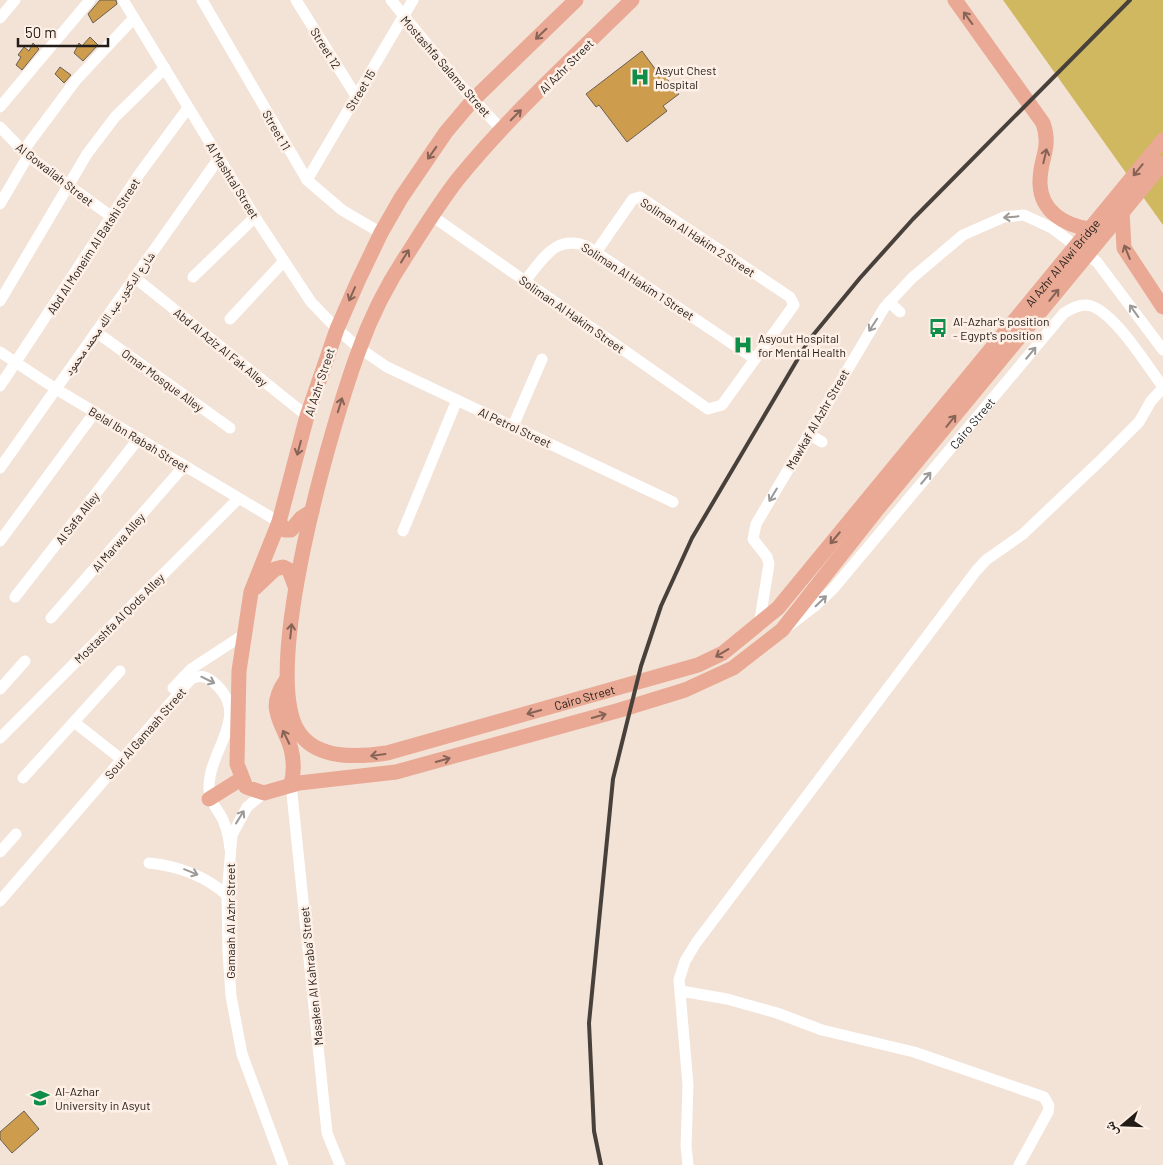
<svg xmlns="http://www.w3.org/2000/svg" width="1163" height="1165" viewBox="0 0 1163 1165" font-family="Barlow,'Noto Naskh Arabic',sans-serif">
	<rect width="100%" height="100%" fill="#f3e2d6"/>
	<path fill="#cfb85f" d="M1003 0H1163V225Z"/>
	<path fill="#ce9c4d" stroke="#696052" d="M100 0H116L117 4 93 23 88 14Z
		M90 37 98 45 83 61 74 53 79 43 82 46Z
		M33 43 39 49 22 70 16 65 21 57 18 55 24 47 29 51Z
		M642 51 661 77 664 75 679 94 663 106 667 111 627 142 599 105 596 107 586 94Z
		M60 67 71 75 64 83 55 74Z
		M24 1111 39 1129 12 1153 0 1139V1132Z"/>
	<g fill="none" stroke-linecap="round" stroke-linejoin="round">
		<g stroke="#fff" stroke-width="11">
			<path d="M123 0 255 217 311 302 337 329 359 348 387 367 673 502"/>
			<path d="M202 0 307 180 342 210 381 233"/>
			<path d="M296 0 356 96"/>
			<path d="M391 0 462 87 502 130"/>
			<path d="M0 18 15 0"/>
			<path d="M0 107 90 0"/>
			<path d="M0 127 28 156 112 217"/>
			<path d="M23 151 76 80 134 18"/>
			<path d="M307 180 413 0"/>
			<path d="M0 204 28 156"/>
			<path d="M432 216 708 409 722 405 794 305 790 297 640 197 633 199 596 252"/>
			<path d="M134 277 307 416"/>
			<path d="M193 277 255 217"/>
			<path d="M525 281C543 259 556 233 588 247L755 359"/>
			<path d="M0 301 87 154 115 117 165 68"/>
			<path d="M889 302 900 312"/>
			<path d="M230 319 284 261"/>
			<path d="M96 332 230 428"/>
			<path d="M0 352 56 389 279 522"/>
			<path d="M0 386 140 173 188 108"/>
			<path d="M513 426 542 359"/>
			<path d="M809 434 822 442"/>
			<path d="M0 468 219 158"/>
			<path d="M403 531 457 400"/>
			<path d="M0 541 95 412"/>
			<path d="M15 597 139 438"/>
			<path d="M51 618 184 466"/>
			<path d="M759 626 769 564 767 557 753 539 756 524 884 308 912 278 963 235 1004 217 1024 215 1052 228 1097 262 1163 350"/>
			<path id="s1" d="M789 626 815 606 833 589 1064 313C1071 309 1077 305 1086 305 1111 306 1148 367 1163 387"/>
			<path d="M173 688 191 669 243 635"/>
			<path d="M0 689 25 661"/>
			<path d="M74 722 116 755"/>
			<path d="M0 738 238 499"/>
			<path d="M23 778 120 671"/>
			<path d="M291 784 327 1133 340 1165"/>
			<path d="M264 793 247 807 232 835 227 895 228 952 231 996 242 1054 283 1165"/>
			<path d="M0 852 16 834"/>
			<path d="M149 863C179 866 204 875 227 895"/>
			<path d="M0 901 191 679C199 675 206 676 212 681 254 715 208 748 209 789 209 802 218 809 223 820 227 829 229 839 230 849"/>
			<path d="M681 991 727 999 777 1013 822 1030 914 1052 1044 1097 1049 1106 1048 1112 1019 1165"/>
			<path d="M688 1165 686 1146 688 1085 679 980 685 961 696 943 976 571 986 560 1023 534 1103 458 1139 422 1151 401 1163 388"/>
		</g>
		<g stroke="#e9a994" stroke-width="15">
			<path d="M576 0 473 100 446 132 401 198 381 233 358 281 337 329 307 416 279 522 251 592 239 671 237 764 246 787 264 793 299 783 396 772 620 710 685 690 733 668 782 630 875 512 1163 163"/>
			<path id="s2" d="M632 0C573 58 510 115 458 179 440 202 424 228 408 253 388 283 371 316 359 350 334 417 257 677 300 734 319 760 359 757 387 753L698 665 723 653 778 608 1163 140"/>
			<path d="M955 0 1043 123C1052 149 1039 159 1040 184 1041 212 1065 225 1089 229"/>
			<path d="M1122 212 1124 248 1163 307"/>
			<path d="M279 522 285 530H291L301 518 312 511"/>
			<path d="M255 588 275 569 283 567 289 570 295 586"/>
			<path d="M286 680C265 710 283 721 291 749 294 761 294 773 291 784"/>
			<path d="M209 799 241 779"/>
		</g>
		<path stroke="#48403a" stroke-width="4" d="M601 1165 594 1131 589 1023 613 779 641 666 661 606 692 538 809 340 860 278 913 219 1130 0"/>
	</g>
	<defs><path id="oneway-shaft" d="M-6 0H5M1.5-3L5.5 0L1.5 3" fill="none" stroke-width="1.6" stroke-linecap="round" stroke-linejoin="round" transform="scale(1.25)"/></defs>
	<g stroke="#866356">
		<use href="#oneway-shaft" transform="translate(968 18) rotate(-126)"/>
		<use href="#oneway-shaft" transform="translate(541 34) rotate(136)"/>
		<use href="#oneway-shaft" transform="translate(516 115) rotate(-45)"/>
		<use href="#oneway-shaft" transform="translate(432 153) rotate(125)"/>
		<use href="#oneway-shaft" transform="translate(1045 156) rotate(-77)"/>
		<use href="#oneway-shaft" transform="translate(1138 170) rotate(129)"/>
		<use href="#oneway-shaft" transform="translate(1127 252) rotate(-112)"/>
		<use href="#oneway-shaft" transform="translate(405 256) rotate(-58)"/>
		<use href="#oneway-shaft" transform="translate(352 294) rotate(114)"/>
		<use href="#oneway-shaft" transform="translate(1054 295) rotate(-51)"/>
		<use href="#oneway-shaft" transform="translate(340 405) rotate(-73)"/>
		<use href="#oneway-shaft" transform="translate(951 421) rotate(-51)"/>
		<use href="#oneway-shaft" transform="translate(299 448) rotate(105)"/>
		<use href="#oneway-shaft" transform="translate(835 538) rotate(130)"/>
		<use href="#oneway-shaft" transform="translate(291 631) rotate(-84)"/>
		<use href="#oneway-shaft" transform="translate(722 653) rotate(149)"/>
		<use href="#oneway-shaft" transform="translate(534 712) rotate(164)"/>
		<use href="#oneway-shaft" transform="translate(599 716) rotate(-16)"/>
		<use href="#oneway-shaft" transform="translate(286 737) rotate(-116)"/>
		<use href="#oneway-shaft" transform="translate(378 755) rotate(172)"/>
		<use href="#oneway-shaft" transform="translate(443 760) rotate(-16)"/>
	</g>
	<g stroke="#9c9997">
		<use href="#oneway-shaft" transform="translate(1011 217) rotate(175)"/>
		<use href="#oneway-shaft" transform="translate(1134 311) rotate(-126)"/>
		<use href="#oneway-shaft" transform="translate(873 325) rotate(123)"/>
		<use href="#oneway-shaft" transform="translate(1031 353) rotate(-50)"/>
		<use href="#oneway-shaft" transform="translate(926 478) rotate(-50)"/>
		<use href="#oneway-shaft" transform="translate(773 495) rotate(121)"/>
		<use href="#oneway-shaft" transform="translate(821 601) rotate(-44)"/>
		<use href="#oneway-shaft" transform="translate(208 680) rotate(26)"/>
		<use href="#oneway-shaft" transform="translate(240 817) rotate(-58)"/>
		<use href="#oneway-shaft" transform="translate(191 872) rotate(22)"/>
	</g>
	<defs>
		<g id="hospital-bare" transform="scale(1.5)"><path d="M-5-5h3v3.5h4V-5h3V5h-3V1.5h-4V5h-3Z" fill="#0f8e4a" stroke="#fef0e6" stroke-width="2.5" paint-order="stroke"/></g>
		<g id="bus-bare" transform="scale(1.5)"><path d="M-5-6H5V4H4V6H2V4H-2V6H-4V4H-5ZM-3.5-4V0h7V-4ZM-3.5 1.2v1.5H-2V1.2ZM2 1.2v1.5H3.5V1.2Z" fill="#0f8e4a" stroke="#fef0e6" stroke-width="2.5" paint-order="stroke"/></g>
		<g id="university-bare" transform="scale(1.5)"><path d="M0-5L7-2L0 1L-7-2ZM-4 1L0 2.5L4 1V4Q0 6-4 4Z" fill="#0f8e4a" stroke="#fef0e6" stroke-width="2.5" paint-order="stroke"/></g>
	</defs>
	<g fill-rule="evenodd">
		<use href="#hospital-bare" x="640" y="77"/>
		<use href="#bus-bare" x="938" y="328"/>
		<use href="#hospital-bare" x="743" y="345"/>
		<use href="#university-bare" x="40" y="1098"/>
	</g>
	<g text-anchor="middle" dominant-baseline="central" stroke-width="5" stroke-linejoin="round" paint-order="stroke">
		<g font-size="12" fill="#231d18" stroke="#fef0e6">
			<text transform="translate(326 48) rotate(58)">Street 12</text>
			<text transform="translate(446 66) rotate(49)">Mostashfa Salama Street</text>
			<text transform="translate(566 66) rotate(-45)">Al Azhr Street</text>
			<text transform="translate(360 90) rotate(-59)">Street 15</text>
			<text transform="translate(277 130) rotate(60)">Street 11</text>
			<text transform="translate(55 174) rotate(38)">Al Gowailah Street</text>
			<text transform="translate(233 180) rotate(58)">Al Mashtal Street</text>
			<text transform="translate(698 237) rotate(33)">Soliman Al Hakim 2 Street</text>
			<text transform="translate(93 246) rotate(-57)">Abd Al Moneim Al Batshi Street</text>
			<text stroke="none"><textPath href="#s2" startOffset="1806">Al Azhr Al Alwi Bridge</textPath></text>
			<text transform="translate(638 281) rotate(33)">Soliman Al Hakim 1 Street</text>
			<text transform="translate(109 313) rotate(-55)">شارع الدكتور عبد الله محمد محمود</text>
			<text transform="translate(572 314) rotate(35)">Soliman Al Hakim Street</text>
			<text transform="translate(221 347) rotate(39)">Abd Al Aziz Al Fak Alley</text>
			<text transform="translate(163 380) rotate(36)">Omar Mosque Alley</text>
			<text transform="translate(319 382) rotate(-72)">Al Azhr Street</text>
			<text transform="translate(817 419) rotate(-60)">Mawkaf Al Azhr Street</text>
			<text stroke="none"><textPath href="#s1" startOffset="274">Cairo Street</textPath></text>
			<text transform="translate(515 427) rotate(25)">Al Petrol Street</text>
			<text transform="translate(139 439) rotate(31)">Belal Ibn Rabah Street</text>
			<text transform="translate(77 518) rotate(-52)">Al Safa Alley</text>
			<text transform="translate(118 542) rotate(-49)">Al Marwa Alley</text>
			<text transform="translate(119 618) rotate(-45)">Mostashfa Al Qods Alley</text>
			<text stroke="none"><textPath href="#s2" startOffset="1142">Cairo Street</textPath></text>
			<text transform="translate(145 733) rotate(-49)">Sour Al Gamaah Street</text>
			<text transform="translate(230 921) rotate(-90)">Gamaah Al Azhr Street</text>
			<text transform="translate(311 976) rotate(-96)">Masaken Al Kahraba' Street</text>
		</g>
		<g font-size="12" fill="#231d18" stroke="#fef0e6" text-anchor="start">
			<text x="655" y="70">Asyut Chest<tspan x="655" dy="14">Hospital</tspan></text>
			<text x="953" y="321">Al-Azhar's position<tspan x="953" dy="14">- Egypt's position</tspan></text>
			<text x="758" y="338">Asyout Hospital<tspan x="758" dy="14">for Mental Health</tspan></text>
			<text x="55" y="1091">Al-Azhar<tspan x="55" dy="14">University in Asyut</tspan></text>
		</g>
	</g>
	<g transform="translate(1123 1125) rotate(251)" stroke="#fef0e6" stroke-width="4" paint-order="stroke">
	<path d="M0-4L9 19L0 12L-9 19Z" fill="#231d18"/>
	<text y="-8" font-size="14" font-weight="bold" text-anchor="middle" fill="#231d18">ش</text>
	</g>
	<path d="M18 38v8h90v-8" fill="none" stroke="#231d18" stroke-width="2.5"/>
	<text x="25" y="38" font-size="15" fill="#231d18" stroke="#fef0e6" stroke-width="4" paint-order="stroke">50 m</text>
</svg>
